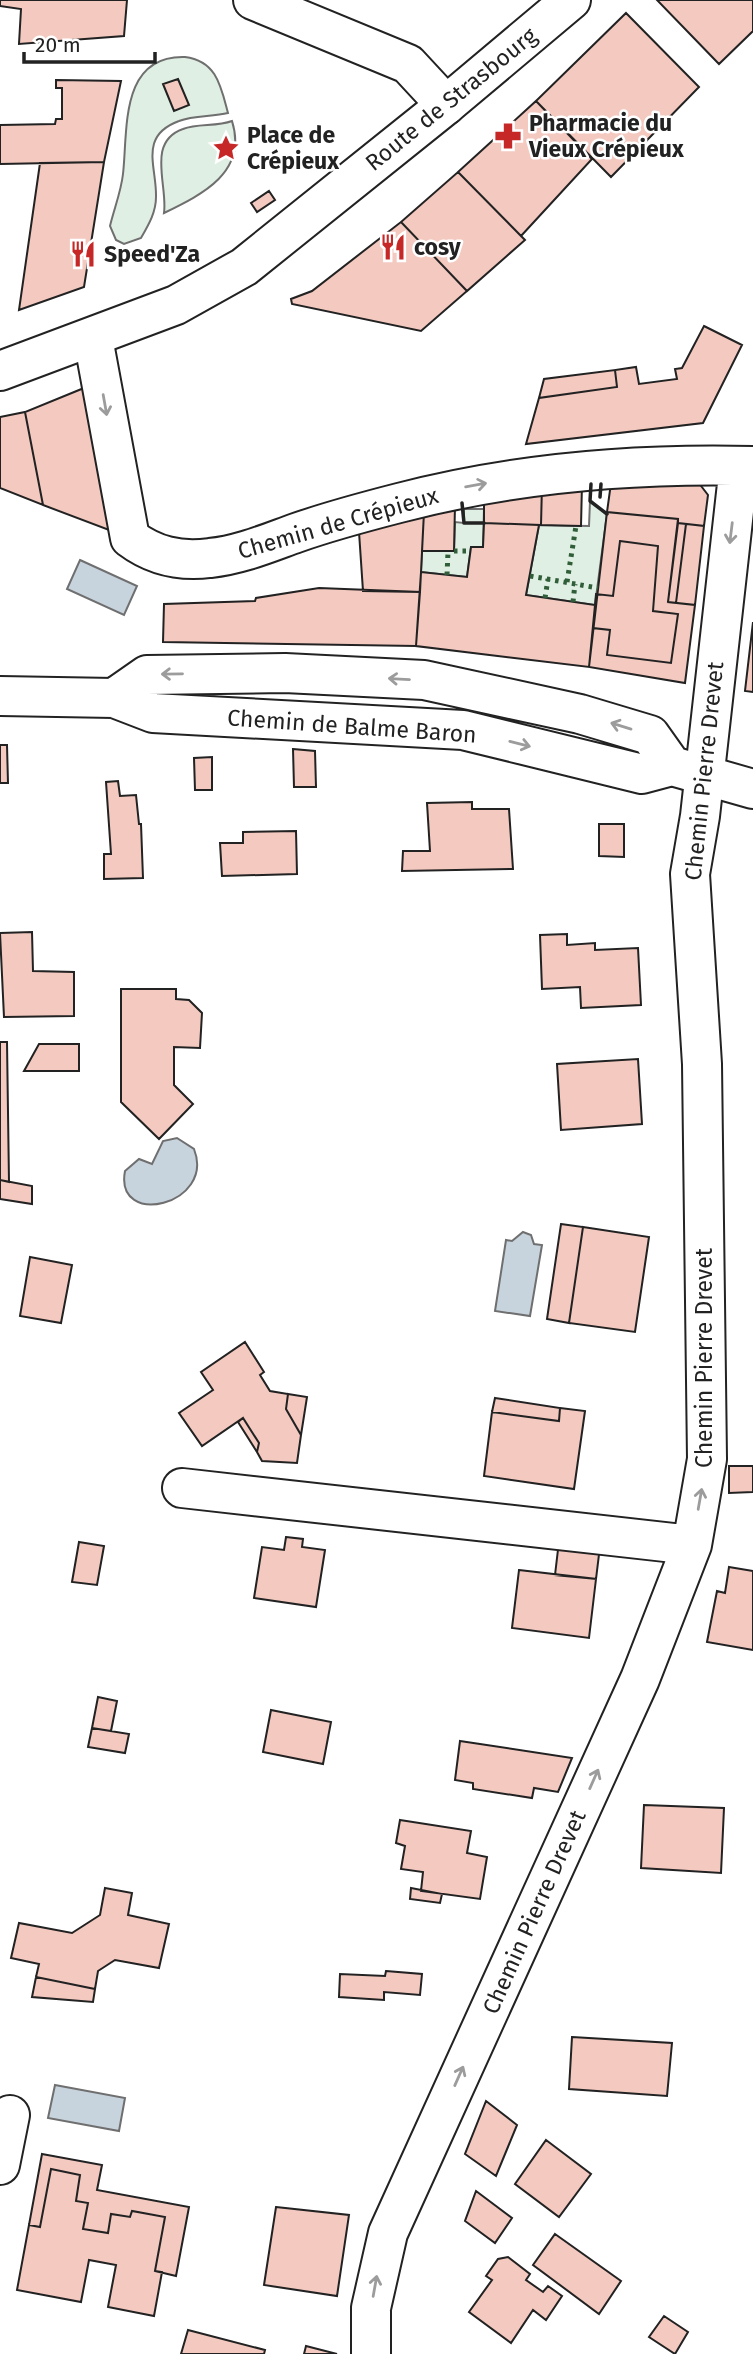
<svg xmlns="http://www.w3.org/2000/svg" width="753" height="2354" viewBox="0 0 753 2354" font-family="'Fira Sans',sans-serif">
	<rect width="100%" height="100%" fill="#fff"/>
	<path fill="#e0efe3" stroke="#6f6f6f" stroke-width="2" d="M185 57C217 61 221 87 228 113 212 117 194 115 179 121 138 136 157 167 156 197 156 212 149 224 141 238L124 244 116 240 110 226C114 209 121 192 123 174 128 131 119 55 185 57Z
		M232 121C248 172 203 194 164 213 168 185 146 142 183 129 198 123 216 127 232 121Z
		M590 501 607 514 595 605 526 595 539 525 589 526Z
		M464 509H484L483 547H471L467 577 421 572 422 551H454L455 522 464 523Z"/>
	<path fill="#c7d3dd" stroke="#6f6f6f" stroke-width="2" d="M80 560 137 586 124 615 67 589Z
		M177 1138 194 1149C216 1205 114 1229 125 1171L139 1159 152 1164 163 1141Z
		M523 1232 531 1235 534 1244 542 1245 530 1316 495 1311 506 1240 512 1241Z
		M55 2085 125 2098 119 2131 48 2118Z"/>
	<path fill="#f3c9c0" stroke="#222" stroke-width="2" d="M0 0H127L124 36 19 44 21 9 0 6Z
		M657 0H753V31L719 64Z
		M626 13 699 87 611 177 536 101Z
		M178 79 189 105 174 111 163 84Z
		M56 80 121 81 104 162 0 164V125L55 124 56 119H62V88H56Z
		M536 101 592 159 521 236 458 172Z
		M104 162 84 287 19 310 40 163Z
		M458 172 525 240 467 291 401 222Z
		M269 191 275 200 257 212 251 203Z
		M401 222 467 291 421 331 292 304 291 299 312 291Z
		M704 326 742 345 703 423 526 444 539 398 617 387 615 370 636 367 639 384 677 379 675 369 682 368Z
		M615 370 617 387 539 398 544 379Z
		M84 388 109 530 43 505 25 412Z
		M25 412 43 505 0 488V417Z
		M698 482 708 495 704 526 678 523V519L607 512 611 483Z
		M582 484 581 526 541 525 542 485Z
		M542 485 541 525 484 523V498Z
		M455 505 454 551H422L424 512Z
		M424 512 420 592 363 591 359 532Z
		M607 512 678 519 668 602 695 605 685 683 589 667Z
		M484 523 539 525 526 595 595 605 589 667 416 646 421 572 467 577 471 547H483Z
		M678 523 686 524 676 603 668 602Z
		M678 523 704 526 695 605 668 602Z
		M620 541 658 546 653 611 678 614 671 663 607 655 610 630 593 628 596 594 613 596Z
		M319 588 420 592 416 646 163 642 164 604 255 601 256 598Z
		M753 622V692L745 691Z
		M0 745H7L8 783H0Z
		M293 749 315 751 316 787H294Z
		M212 757V790H195L194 758Z
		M118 781 120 796 136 795 139 824H141L143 878 104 879V854H111L106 782Z
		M472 802V809H509L513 869 402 871 403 851H430L427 803Z
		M599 824H624V857L599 856Z
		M296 831 297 874 222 876 220 843H243V832Z
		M32 932 33 971 74 972V1016L4 1017 0 933Z
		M567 934V945L595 943V950L638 948 641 1005 581 1008 580 987 542 989 540 935Z
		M121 989H176V999L189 1000 202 1013 200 1048 174 1047V1085L193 1104 159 1139 121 1102Z
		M0 1042H7L9 1182 0 1180Z
		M39 1044H79V1071H24Z
		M638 1059 642 1124 561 1130 557 1064Z
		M0 1180 32 1186V1204L0 1199Z
		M561 1224 583 1227 569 1323 547 1319Z
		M583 1227 649 1237 635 1332 569 1323Z
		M30 1257 72 1265 61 1323 20 1316Z
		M245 1342 264 1372 260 1375 270 1391 288 1394 286 1409 301 1435 297 1463 262 1461 257 1452 259 1443 243 1418 202 1446 179 1413 213 1390 201 1372Z
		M288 1394 307 1397 301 1435 286 1409Z
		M495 1398 560 1408 559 1421 492 1412Z
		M560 1408 585 1411 574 1489 484 1476 492 1412 559 1421Z
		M243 1418 259 1443 257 1452 238 1422Z
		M729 1466H753V1492L729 1493Z
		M286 1537 303 1539 302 1547 325 1550 316 1607 254 1598 262 1547 284 1550Z
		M559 1541 600 1546 596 1579 555 1575Z
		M79 1542 104 1546 97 1585 72 1582Z
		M729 1567 753 1571V1650L707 1642 717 1591 725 1593Z
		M519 1570 596 1579 589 1638 512 1628Z
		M98 1697 117 1701 111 1731 92 1728Z
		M271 1710 331 1722 323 1764 263 1752Z
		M92 1728 129 1734 125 1753 88 1747Z
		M460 1741 572 1758 558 1792 534 1788 532 1798 473 1789V1783L455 1780Z
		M644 1805 724 1808 721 1873 641 1868Z
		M400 1820 471 1831 467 1853 487 1857 480 1899 421 1891 423 1872 401 1869 405 1846 396 1843Z
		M105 1888 132 1893 128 1915 169 1924 159 1968 115 1960 98 1971 95 1989 36 1977 39 1964 11 1958 19 1923 72 1933 100 1915Z
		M411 1888 442 1894 440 1903 410 1899Z
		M386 1971 422 1974 420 1995 384 1992V2000L339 1997 340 1974 385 1976Z
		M36 1977 95 1989 93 2002 32 1997Z
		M572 2037 672 2043 667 2096 569 2089Z
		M486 2101 517 2125 496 2176 465 2154Z
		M546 2140 591 2174 559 2217 515 2184Z
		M42 2154 102 2165 97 2190 189 2207 176 2276 155 2271 165 2217 132 2211 130 2217 111 2214 108 2233 83 2229 88 2203 76 2201 80 2175 51 2169 40 2227 29 2225Z
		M51 2169 80 2175 76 2201 88 2203 83 2229 108 2233 111 2214 130 2217 132 2211 165 2217 155 2271 162 2272 154 2316 108 2307 116 2265 89 2260 81 2302 17 2290 29 2225 40 2227Z
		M476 2191 512 2218 495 2243 465 2221Z
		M276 2207 349 2215 337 2296 264 2285Z
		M555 2234 621 2281 599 2314 533 2265Z
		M508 2257 530 2274 526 2280 543 2292 548 2286 562 2296 546 2320 533 2310 511 2343 469 2312 492 2280 486 2276 498 2259Z
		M664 2316 688 2332 675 2354 649 2337Z
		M188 2330 265 2350 264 2354H181Z
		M306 2346 337 2354H304Z"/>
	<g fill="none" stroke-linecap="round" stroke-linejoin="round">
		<g stroke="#222" stroke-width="42">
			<path id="street" d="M253 0 408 64 446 105
				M93 338 130 538C154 556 179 562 210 558 240 555 268 543 296 533 330 521 364 512 399 503 514 473 634 463 753 466
				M182 1488 692 1545
				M0 2165 10 2115
				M371 2354V2308L388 2233 640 1679 692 1545 707 1459 702 1064 690 874 700 816 739 466"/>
		</g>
		<g stroke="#222" stroke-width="42">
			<path id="secondary" d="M0 696 114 698 153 713 463 730 642 774 672 766 753 789
				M114 698 147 675 285 673 424 680 580 714 650 735 672 766"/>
		</g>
		<g stroke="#222" stroke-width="42">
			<path id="primary" d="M0 371 176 305 244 267 446 105 571 0"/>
		</g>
		<use href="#street" stroke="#fff" stroke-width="38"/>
		<use href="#secondary" stroke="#fff" stroke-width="38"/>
		<use href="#primary" stroke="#fff" stroke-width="38"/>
		<path stroke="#2f5e38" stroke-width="5" stroke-dasharray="3.5 5" stroke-linecap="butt" d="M454 551H470
			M447 575 448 552
			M530 576 598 588
			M567 582 576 526
			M545 598 548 579
			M573 602 575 584"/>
		<path stroke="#222" stroke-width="3.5" d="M591 484 590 501 607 514
			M600 497 601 484
			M462 503 464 523H484"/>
	</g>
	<defs><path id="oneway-shaft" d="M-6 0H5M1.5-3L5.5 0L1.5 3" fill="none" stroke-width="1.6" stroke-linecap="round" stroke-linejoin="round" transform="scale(1.75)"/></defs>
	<g stroke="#9c9c9c">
		<use href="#oneway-shaft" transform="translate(105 405) rotate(80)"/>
		<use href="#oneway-shaft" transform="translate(476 485) rotate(-10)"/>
		<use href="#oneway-shaft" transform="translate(731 533) rotate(97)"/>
		<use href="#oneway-shaft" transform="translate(172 674) rotate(179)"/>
		<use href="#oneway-shaft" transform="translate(399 679) rotate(-177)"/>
		<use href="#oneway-shaft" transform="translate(621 726) rotate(-163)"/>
		<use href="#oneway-shaft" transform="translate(520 744) rotate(14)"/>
		<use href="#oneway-shaft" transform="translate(700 1499) rotate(-80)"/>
		<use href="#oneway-shaft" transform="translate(594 1779) rotate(-66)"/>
		<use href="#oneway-shaft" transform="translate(459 2076) rotate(-66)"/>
		<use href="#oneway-shaft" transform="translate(375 2286) rotate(-80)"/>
	</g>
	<defs>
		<g id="pharmacy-bare" transform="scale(2.1)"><path d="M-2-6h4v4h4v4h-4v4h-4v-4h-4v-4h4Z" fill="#c62828" stroke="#fff" stroke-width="2.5" paint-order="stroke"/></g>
		<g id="sight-bare" transform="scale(2.1)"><path d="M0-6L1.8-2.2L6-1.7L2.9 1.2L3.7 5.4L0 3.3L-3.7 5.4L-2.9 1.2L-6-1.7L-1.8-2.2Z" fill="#c62828" stroke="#fff" stroke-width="2.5" paint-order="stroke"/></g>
		<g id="restaurant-bare" transform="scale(2.1)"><path d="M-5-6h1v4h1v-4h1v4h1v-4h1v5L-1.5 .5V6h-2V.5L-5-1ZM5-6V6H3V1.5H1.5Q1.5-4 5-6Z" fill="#c62828" stroke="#fff" stroke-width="2.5" paint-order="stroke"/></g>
	</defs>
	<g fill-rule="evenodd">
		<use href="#pharmacy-bare" x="508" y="136"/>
		<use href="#sight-bare" x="226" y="148"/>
		<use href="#restaurant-bare" x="393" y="247"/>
		<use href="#restaurant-bare" x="83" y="254"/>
	</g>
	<g text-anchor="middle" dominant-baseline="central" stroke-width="5" stroke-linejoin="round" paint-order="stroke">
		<g font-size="23" fill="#222" stroke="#fff">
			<text transform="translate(451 99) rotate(-39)">Route de Strasbourg</text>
			<text transform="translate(338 523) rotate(-16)">Chemin de Crépieux</text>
			<text transform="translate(352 726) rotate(4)">Chemin de Balme Baron</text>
			<text transform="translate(704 771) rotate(-84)">Chemin Pierre Drevet</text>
			<text transform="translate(704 1358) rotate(-90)">Chemin Pierre Drevet</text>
			<text transform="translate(534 1912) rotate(-66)">Chemin Pierre Drevet</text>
		</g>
		<g font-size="23" font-weight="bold" fill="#222" stroke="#fff" text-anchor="start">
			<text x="529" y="123">Pharmacie du<tspan x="529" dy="26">Vieux Crépieux</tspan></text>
			<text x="247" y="135">Place de<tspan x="247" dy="26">Crépieux</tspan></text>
			<text x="414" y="247">cosy</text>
			<text x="104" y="254">Speed'Za</text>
		</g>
	</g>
	<path d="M24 52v10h131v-10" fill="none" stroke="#222222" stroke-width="3.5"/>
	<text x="35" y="52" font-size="21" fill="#222222" stroke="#ffffff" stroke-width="5" paint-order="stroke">20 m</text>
</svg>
